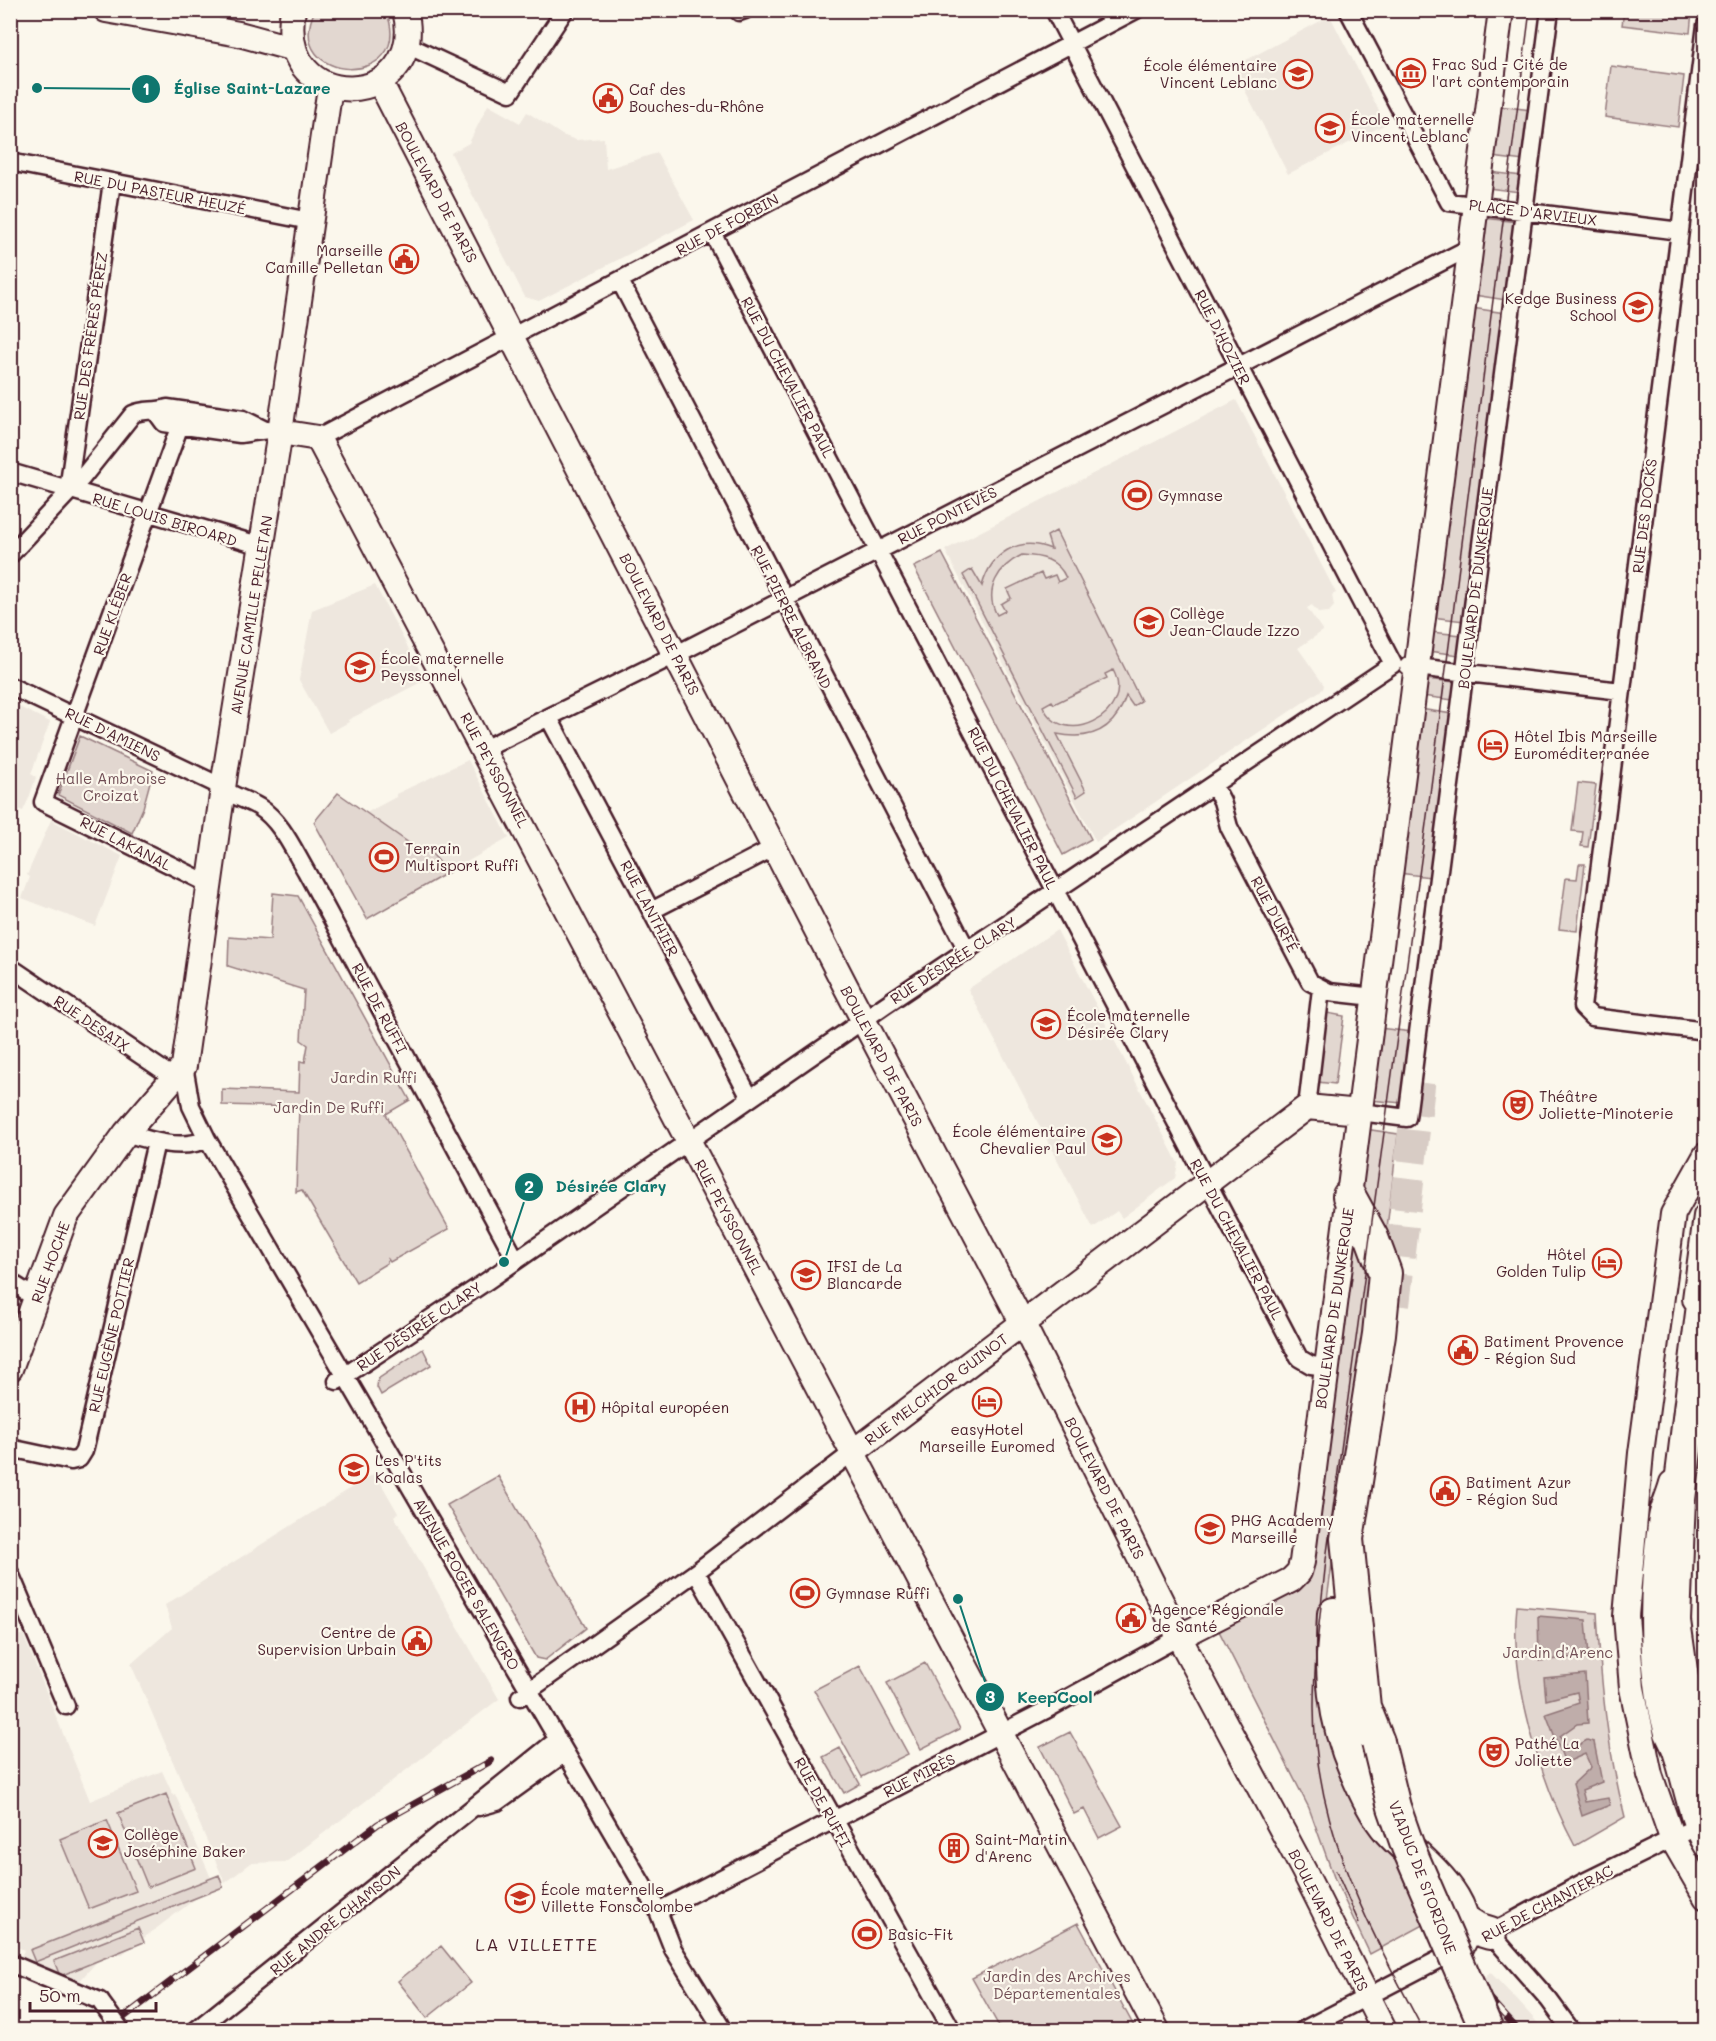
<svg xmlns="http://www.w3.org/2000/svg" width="1716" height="2041" viewBox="0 0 1716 2041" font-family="Mali,sans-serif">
	<rect width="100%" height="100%" fill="#fbf7ec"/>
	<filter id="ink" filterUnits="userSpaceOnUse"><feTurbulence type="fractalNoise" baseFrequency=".0167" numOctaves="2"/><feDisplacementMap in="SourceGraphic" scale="12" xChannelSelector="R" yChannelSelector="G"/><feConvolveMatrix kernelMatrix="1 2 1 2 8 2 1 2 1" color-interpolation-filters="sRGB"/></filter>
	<g filter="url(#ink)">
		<path fill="#eee7de" d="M1330 16 1386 124 1288 174 1233 67Z
			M488 105 520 123 527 112 562 135 576 140 604 138 606 169 657 153 694 220 539 301 525 297 451 153 469 143Z
			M1236 400 1336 593 1332 595 1334 606 1329 612 1319 613 1312 605 1307 608 1323 631 1298 648 1324 685 1323 689 1096 842 945 550Z
			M375 585 425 680 348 720 349 722 329 733 299 680 312 610Z
			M11 703 50 722 31 774 36 777 29 798 23 811 18 809 11 828Z
			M468 760 509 838 449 872 439 864 431 849 419 851 366 813 396 797V794Z
			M51 820 122 856 95 926 22 898 30 877 27 875Z
			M1057 930 1178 1163 1175 1178 1122 1218 1117 1211 1093 1228 968 989Z
			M375 1473 398 1513 394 1516 499 1699 286 1862 251 1863 225 1883 131 1664 172 1628 165 1605Z
			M23 1634 90 1801 162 1771 173 1795 175 1794 214 1885 121 1955 110 1947 76 1985 19 1962 24 1950 11 1944 10 1639Z
			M1490 1972 1516 1999 1544 2030H1507L1474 1990Z"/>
		<path fill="#e2d7d0" stroke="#967b7e" stroke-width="1.5" fill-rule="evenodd" d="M315 10 386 11C418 90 280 86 315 10Z
			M1624 11H1692L1690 33 1622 25Z
			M1611 66 1684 76 1678 127 1605 117Z
			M1499 106 1531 110 1524 161 1492 157Z
			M1489 172 1522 176 1520 192 1488 188Z
			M1484 218 1517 222 1506 300 1474 295Z
			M1472 308 1505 313 1464 621 1432 617Z
			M1056 531 1141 701 1133 706 1126 696C1115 730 1091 741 1057 734L1086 791 1077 797 963 575 972 569 982 586C991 554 1017 535 1051 549L1047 536ZM1022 555C1041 556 1058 559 1066 578L1058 582 1055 575 1044 579 1041 573 1007 589 1011 598 1001 604 1005 611 997 615C983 590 999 566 1022 555ZM1113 670C1137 714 1062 751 1043 706L1052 701 1054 704 1107 678 1105 674Z
			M942 553 1091 839 1063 855 914 567Z
			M1430 632 1462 635 1459 655 1428 651Z
			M1424 679 1456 682 1453 700 1422 696Z
			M1420 709 1452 714 1430 877 1399 873Z
			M80 736 153 771 143 808 132 833 58 795Z
			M1578 783 1596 785 1588 847 1581 846 1583 832 1572 831Z
			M338 793 419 850 423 846C433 853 439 863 449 872L367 919 314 822Z
			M1579 864H1585L1577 931 1559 929 1566 878 1577 879Z
			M273 893 298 896 410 1100 386 1114 449 1229 390 1262 388 1259 387 1263 356 1282 302 1190 296 1192 299 1107 222 1105V1089L299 1092 300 1061 305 1062 308 1045 301 1040 304 990 228 966 229 937 270 940Z
			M1327 1013 1344 1016 1335 1084 1318 1082Z
			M1379 1028 1412 1032 1402 1103 1370 1100Z
			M1365 1129 1398 1134 1385 1245 1358 1179Z
			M1351 1227 1374 1262 1321 1643 1418 1876 1444 1914 1370 1954 1335 1880 1309 1808 1218 1629 1299 1584Z
			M423 1349 431 1365 381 1395 377 1387 378 1379Z
			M498 1476 586 1628 545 1660 536 1658 447 1505Z
			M1517 1606 1597 1613C1601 1684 1607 1748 1625 1817L1575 1846C1541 1783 1509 1678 1517 1606Z
			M925 1663 960 1729 921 1749 887 1683Z
			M860 1666 908 1754 862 1777 814 1690Z
			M1070 1732 1122 1826 1099 1838 1084 1809 1074 1814 1040 1747Z
			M840 1748 860 1784 844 1793 823 1757Z
			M166 1794 196 1868 148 1887 118 1813Z
			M107 1820 136 1891 89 1909 60 1839Z
			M219 1875 223 1887 35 1962 30 1950Z
			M1078 1923 1136 2030H1001L972 1978Z
			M138 1928 144 1942 60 1976 54 1961Z
			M441 1946 471 1983 427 2018 398 1981Z"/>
		<path fill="#bfadaa" stroke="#907477" stroke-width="1.5" d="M1538 1616 1586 1620 1589 1656 1539 1661Z
			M1585 1674 1588 1723 1577 1724 1560 1736 1568 1751 1587 1740 1594 1742 1602 1782 1582 1790 1585 1802 1608 1798 1610 1805 1582 1816 1573 1784 1591 1767 1585 1754 1565 1763 1546 1714 1579 1703 1577 1692 1546 1700 1544 1678Z"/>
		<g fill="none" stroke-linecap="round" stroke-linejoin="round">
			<path stroke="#d8ccc5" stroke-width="32" stroke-dasharray="32 16" stroke-linecap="butt" d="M1394 1305 1420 1077"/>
			<g stroke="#4a1f2b" stroke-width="21">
				<path id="street" d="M1054 10 1393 664
					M1348 10 1449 202 1680 231
					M739 12 745 10
					M1706 25 1582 1007 1592 1017 1706 1031
					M407 45 510 93 565 10
					M10 162 310 221
					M712 232 1299 1358 1311 1365 1327 1367
					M620 281 968 952
					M156 412 164 423 240 434 268 430
					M180 425 43 802 201 880 210 882
					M318 438 1136 10
					M10 472 262 546
					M68 490 112 182
					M10 555 82 478 133 414C144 409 155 412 167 408L243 419 265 430
					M1408 666 1621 691
					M10 686 214 783C227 795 244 798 259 807 281 821 293 849 306 871L516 1260
					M549 718 750 1098
					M484 749 675 655 1471 247
					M1214 786 1222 801 1229 827 1310 982 1329 992 1374 997
					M651 911 775 847
					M10 967 173 1077
					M184 1066 191 1106 207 1139 658 1911 673 1949 723 2030
					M1307 1107 1321 989
					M1360 1112 1407 1118 1550 10
					M126 1133C151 1141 182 1151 207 1139
					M10 1282 37 1299
					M337 1381 487 1281 885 1005 1393 664
					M10 1448 71 1461 79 1459 84 1451 156 1142
					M696 1572 952 2030
					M10 1573 66 1706
					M520 1697 696 1572 853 1452
					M479 1807 497 1802 565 1753
					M658 1911 1044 1711 1179 1637
					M1490 1933 1549 2000 1571 2030
					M1485 1936 1582 1883 1696 1827
					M10 1963 100 2001
					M196 2030 557 1740
					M1303 2030 1459 1949"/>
			</g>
			<g stroke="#4a1f2b" stroke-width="28">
				<path id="secondary" d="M106 10 239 34 294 49
					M293 10C274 118 430 111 405 10
					M380 82 846 987 1023 1324 1179 1637 1304 1871 1384 2030
					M280 432 318 438 1157 2030
					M1706 1155 1673 1214 1641 1453 1626 1616 1632 1688 1650 1775 1672 1838 1706 1897
					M1695 1299 1706 1216
					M10 1369 66 1216 126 1133 184 1066 225 774 280 432 330 87
					M853 1452 1307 1107 1360 1112
					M1672 1483C1669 1495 1663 1506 1661 1518 1651 1587 1648 1665 1667 1733 1670 1740 1674 1746 1676 1754 1686 1785 1690 1816 1706 1845
					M1179 1637 1291 1580 1299 1572 1302 1562 1501 10"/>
			</g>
			<g stroke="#4a1f2b" stroke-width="36">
				<path id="highway" d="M1349 1196 1372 1238 1385 1273 1379 1334 1347 1539 1364 1707 1378 1742
					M1706 1281 1679 1499 1674 1621 1690 1734 1706 1793
					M1334 1614C1331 1673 1332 1716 1356 1771 1365 1792 1375 1814 1390 1831 1415 1859 1489 1908 1453 1953
					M1461 1919 1477 1929 1490 1933"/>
			</g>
			<use href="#street" stroke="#fbf7ec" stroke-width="16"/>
			<use href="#secondary" stroke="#fbf7ec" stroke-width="24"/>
			<use href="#highway" stroke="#fbf7ec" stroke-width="32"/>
			<path stroke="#4a1f2b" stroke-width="1.5" d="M1336 1871 1359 1923
				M1423 2030C1368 1925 1314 1828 1314 1706 1314 1657 1321 1609 1326 1560L1430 794 1530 10"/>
			<g stroke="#4a1f2b" stroke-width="7">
				<path id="rail" d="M1478 1986 1518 2030
					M107 2030 378 1824 491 1761"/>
			</g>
			<use href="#rail" stroke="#fbf7ec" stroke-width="4.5" stroke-dasharray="14" stroke-linecap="butt"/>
			<g stroke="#4a1f2b" stroke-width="21" stroke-linecap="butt">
				<path id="street-bridge" d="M100 2001 121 2030"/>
			</g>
			<g stroke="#4a1f2b" stroke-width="36" stroke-linecap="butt">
				<path id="highway-bridge" d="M1378 1742 1394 1807 1408 1847 1487 2030"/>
			</g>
			<use href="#street-bridge" stroke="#fbf7ec" stroke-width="16"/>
			<use href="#highway-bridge" stroke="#fbf7ec" stroke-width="32"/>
		</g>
	</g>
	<defs>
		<g id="museum-ring" transform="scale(1.5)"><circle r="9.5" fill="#fbf7ec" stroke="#c8321e" stroke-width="1.5"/><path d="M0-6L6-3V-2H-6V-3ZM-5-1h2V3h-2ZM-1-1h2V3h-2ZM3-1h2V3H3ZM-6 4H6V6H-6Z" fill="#c8321e"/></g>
		<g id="school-ring" transform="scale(1.5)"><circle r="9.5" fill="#fbf7ec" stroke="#c8321e" stroke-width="1.5"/><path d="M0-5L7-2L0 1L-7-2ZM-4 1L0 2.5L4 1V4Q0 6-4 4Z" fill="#c8321e"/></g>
		<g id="civic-ring" transform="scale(1.5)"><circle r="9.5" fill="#fbf7ec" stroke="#c8321e" stroke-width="1.5"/><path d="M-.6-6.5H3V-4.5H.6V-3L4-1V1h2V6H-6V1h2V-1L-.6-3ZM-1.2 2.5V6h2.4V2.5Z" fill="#c8321e"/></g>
		<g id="stadium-ring" transform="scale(1.5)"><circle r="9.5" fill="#fbf7ec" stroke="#c8321e" stroke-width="1.5"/><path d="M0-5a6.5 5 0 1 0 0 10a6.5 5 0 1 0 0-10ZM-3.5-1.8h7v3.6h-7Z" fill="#c8321e"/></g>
		<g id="hotel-ring" transform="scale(1.5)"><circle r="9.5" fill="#fbf7ec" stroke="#c8321e" stroke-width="1.5"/><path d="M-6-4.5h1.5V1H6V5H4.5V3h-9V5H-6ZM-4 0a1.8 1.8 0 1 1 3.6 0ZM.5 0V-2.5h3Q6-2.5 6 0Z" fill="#c8321e"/></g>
		<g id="theatre-ring" transform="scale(1.5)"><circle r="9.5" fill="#fbf7ec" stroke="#c8321e" stroke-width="1.5"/><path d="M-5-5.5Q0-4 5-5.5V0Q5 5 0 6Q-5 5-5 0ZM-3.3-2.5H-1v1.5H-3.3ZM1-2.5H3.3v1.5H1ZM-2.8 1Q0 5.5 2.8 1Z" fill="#c8321e"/></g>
		<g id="university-ring" transform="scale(1.5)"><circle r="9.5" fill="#fbf7ec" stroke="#c8321e" stroke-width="1.5"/><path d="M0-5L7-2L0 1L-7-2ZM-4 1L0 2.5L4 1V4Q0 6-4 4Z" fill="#c8321e"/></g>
		<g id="hospital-ring" transform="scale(1.5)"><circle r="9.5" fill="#fbf7ec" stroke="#c8321e" stroke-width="1.5"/><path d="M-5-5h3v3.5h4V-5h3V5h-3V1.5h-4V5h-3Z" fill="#c8321e"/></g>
		<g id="building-ring" transform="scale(1.5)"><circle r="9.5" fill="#fbf7ec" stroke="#c8321e" stroke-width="1.5"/><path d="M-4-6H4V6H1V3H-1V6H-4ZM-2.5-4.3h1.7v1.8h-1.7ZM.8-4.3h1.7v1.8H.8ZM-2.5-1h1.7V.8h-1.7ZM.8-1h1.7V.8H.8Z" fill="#c8321e"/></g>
	</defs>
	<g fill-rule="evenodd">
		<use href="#museum-ring" x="1411" y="73"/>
		<use href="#school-ring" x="1298" y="74"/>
		<use href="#civic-ring" x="608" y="98"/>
		<use href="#school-ring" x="1330" y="128"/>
		<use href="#civic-ring" x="404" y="259"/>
		<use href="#school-ring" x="1638" y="307"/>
		<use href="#stadium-ring" x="1137" y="495"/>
		<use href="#school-ring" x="1149" y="622"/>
		<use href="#school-ring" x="360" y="667"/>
		<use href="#hotel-ring" x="1493" y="745"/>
		<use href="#stadium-ring" x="384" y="857"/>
		<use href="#school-ring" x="1046" y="1024"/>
		<use href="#theatre-ring" x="1518" y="1105"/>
		<use href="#school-ring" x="1107" y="1140"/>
		<use href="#hotel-ring" x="1607" y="1263"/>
		<use href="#university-ring" x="806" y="1275"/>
		<use href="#civic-ring" x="1463" y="1350"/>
		<use href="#hotel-ring" x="987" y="1402"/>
		<use href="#hospital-ring" x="580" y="1407"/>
		<use href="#school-ring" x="354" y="1469"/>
		<use href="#civic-ring" x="1445" y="1491"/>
		<use href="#university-ring" x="1210" y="1529"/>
		<use href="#stadium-ring" x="805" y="1593"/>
		<use href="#civic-ring" x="1131" y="1618"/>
		<use href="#civic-ring" x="417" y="1641"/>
		<use href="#theatre-ring" x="1494" y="1752"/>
		<use href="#school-ring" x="103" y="1843"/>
		<use href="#building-ring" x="954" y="1848"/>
		<use href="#school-ring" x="520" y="1898"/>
		<use href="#stadium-ring" x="867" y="1934"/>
	</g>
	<g text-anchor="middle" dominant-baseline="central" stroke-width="4.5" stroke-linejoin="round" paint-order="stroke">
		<g font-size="15" fill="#4a1f2b" stroke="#fbf7ec" text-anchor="start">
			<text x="1432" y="64">Frac Sud - Cité de<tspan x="1432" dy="17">l'art contemporain</tspan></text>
			<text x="1277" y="65" text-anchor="end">École élémentaire<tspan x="1277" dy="17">Vincent Leblanc</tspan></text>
			<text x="629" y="89">Caf des<tspan x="629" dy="17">Bouches-du-Rhône</tspan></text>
			<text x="1351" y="119">École maternelle<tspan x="1351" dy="17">Vincent Leblanc</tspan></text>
			<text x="383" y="250" text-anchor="end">Marseille<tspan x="383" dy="17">Camille Pelletan</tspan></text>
			<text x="1617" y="298" text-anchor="end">Kedge Business<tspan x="1617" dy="17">School</tspan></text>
			<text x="1158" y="495">Gymnase</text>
			<text x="1170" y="613">Collège<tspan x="1170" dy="17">Jean-Claude Izzo</tspan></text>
			<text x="381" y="658">École maternelle<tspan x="381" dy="17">Peyssonnel</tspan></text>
			<text x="1514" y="736">Hôtel Ibis Marseille<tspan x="1514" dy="17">Euroméditerranée</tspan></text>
			<text x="405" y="848">Terrain<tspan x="405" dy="17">Multisport Ruffi</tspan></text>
			<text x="1067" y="1015">École maternelle<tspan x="1067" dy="17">Désirée Clary</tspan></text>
			<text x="1539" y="1096">Théâtre<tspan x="1539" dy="17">Joliette-Minoterie</tspan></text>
			<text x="1086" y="1131" text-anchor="end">École élémentaire<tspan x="1086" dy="17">Chevalier Paul</tspan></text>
			<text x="1586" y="1254" text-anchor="end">Hôtel<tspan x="1586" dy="17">Golden Tulip</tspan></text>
			<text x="827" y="1266">IFSI de La<tspan x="827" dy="17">Blancarde</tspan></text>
			<text x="1484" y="1341">Batiment Provence<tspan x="1484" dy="17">- Région Sud</tspan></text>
			<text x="601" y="1407">Hôpital européen</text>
			<text x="987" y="1429" text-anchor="middle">easyHotel<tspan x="987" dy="17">Marseille Euromed</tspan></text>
			<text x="375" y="1460">Les P'tits<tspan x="375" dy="17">Koalas</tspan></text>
			<text x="1466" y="1482">Batiment Azur<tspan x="1466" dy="17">- Région Sud</tspan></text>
			<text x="1231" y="1520">PHG Academy<tspan x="1231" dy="17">Marseille</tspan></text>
			<text x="826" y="1593">Gymnase Ruffi</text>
			<text x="1152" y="1609">Agence Régionale<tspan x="1152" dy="17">de Santé</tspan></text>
			<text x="396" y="1632" text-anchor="end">Centre de<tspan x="396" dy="17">Supervision Urbain</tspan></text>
			<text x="1515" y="1743">Pathé La<tspan x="1515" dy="17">Joliette</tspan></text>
			<text x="124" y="1834">Collège<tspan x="124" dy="17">Joséphine Baker</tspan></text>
			<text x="975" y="1839">Saint-Martin<tspan x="975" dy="17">d'Arenc</tspan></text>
			<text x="541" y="1889">École maternelle<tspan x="541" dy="17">Villette Fonscolombe</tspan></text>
			<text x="888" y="1934">Basic-Fit</text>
		</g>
		<g font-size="15" fill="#4a1f2b" stroke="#fbf7ec">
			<text transform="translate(160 192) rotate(11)">RUE DU PASTEUR HEUZÉ</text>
			<text transform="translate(437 192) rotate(62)">BOULEVARD DE PARIS</text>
			<text transform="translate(1533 212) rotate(7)">PLACE D'ARVIEUX</text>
			<text transform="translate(727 224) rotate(-28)">RUE DE FORBIN</text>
			<text transform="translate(90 336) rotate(-82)">RUE DES FRÈRES PÉREZ</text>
			<text transform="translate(1223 337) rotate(63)">RUE D'HOZIER</text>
			<text transform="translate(788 377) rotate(62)">RUE DU CHEVALIER PAUL</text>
			<text transform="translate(947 515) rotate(-27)">RUE PONTEVÈS</text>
			<text transform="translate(1644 516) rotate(-83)">RUE DES DOCKS</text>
			<text transform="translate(165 519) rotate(17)">RUE LOUIS BIROARD</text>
			<text transform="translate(1475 588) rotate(-83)">BOULEVARD DE DUNKERQUE</text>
			<text transform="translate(112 614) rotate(-70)">RUE KLÉBER</text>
			<text transform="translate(251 615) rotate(-81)">AVENUE CAMILLE PELLETAN</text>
			<text transform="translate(792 617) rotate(63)">RUE PIERRE ALBRAND</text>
			<text transform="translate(660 624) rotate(63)">BOULEVARD DE PARIS</text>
			<text transform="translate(113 734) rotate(26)">RUE D'AMIENS</text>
			<text transform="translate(495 770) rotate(62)">RUE PEYSSONNEL</text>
			<text transform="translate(1013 808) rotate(63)">RUE DU CHEVALIER PAUL</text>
			<text transform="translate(126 843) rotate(27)">RUE LAKANAL</text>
			<text transform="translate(650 908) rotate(62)">RUE LANTHIER</text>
			<text transform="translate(1275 914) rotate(62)">RUE D'URFÉ</text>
			<text transform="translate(953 960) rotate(-33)">RUE DÉSIRÉE CLARY</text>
			<text transform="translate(380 1008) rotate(62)">RUE DE RUFFI</text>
			<text transform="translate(92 1023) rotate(34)">RUE DESAIX</text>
			<text transform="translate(882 1056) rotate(62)">BOULEVARD DE PARIS</text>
			<text transform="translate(729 1217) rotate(62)">RUE PEYSSONNEL</text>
			<text transform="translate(1237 1239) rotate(62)">RUE DU CHEVALIER PAUL</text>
			<text transform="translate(50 1262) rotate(-70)">RUE HOCHE</text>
			<text transform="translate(1334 1308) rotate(-82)">BOULEVARD DE DUNKERQUE</text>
			<text transform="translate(419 1326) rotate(-34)">RUE DÉSIRÉE CLARY</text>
			<text transform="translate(111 1335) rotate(-77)">RUE EUGÈNE POTTIER</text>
			<text transform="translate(936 1389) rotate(-37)">RUE MELCHIOR GUINOT</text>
			<text transform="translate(1105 1488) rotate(63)">BOULEVARD DE PARIS</text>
			<text transform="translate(467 1584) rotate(60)">AVENUE ROGER SALENGRO</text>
			<text transform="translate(919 1775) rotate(-27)">RUE MIRÈS</text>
			<text transform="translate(823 1802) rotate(61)">RUE DE RUFFI</text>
			<text transform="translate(1423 1877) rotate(69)">VIADUC DE STORIONE</text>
			<text transform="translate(1547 1903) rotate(-28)">RUE DE CHANTERAC</text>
			<text transform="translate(335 1920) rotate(-39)">RUE ANDRÉ CHAMSON</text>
			<text transform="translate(1329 1920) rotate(63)">BOULEVARD DE PARIS</text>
		</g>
		<g font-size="15" fill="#704d54" stroke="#fbf7ec">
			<text x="111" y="778">Halle Ambroise<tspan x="111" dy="17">Croizat</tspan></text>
			<text x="374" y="1077">Jardin Ruffi</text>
			<text x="329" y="1107">Jardin De Ruffi</text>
			<text x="1558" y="1652">Jardin d’Arenc</text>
			<text x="1057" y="1976">Jardin des Archives<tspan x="1057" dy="17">Départementales</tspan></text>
		</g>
		<g font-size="18" letter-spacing="1.5" fill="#4a1f2b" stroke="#fbf7ec">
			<text x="537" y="1944">LA VILLETTE</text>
		</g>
	</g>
	<path fill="none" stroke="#0f766e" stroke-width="2" d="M37 88L146 89M504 1262L529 1187M958 1599L990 1697"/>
	<g fill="#0f766e" stroke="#fbf7ec" stroke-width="2">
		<circle cx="37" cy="88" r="6"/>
		<circle cx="504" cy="1262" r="6"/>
		<circle cx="958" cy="1599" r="6"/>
		<circle cx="146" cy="89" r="15"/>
		<circle cx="529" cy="1187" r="15"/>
		<circle cx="990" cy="1697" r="15"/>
	</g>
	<g font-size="18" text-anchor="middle" font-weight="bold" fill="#fff">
		<text x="146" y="95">1</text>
		<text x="529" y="1193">2</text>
		<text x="990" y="1703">3</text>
	</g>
	<g font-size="16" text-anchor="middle" font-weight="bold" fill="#0f766e" stroke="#fbf7ec" stroke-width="4.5" stroke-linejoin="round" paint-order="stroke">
		<text x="252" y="94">Église Saint-Lazare</text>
		<text x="611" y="1192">Désirée Clary</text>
		<text x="1055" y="1703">KeepCool</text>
	</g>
	<rect width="1716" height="2041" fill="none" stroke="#fbf7ec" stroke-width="36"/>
	<rect x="18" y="18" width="1680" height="2005" fill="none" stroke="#4a1f2b" stroke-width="2" filter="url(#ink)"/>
	<path d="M30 2002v9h126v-9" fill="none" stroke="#4a1f2b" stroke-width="3"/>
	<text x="39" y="2002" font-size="18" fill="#4a1f2b" stroke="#fbf7ec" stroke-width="4.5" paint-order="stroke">50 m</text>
</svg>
